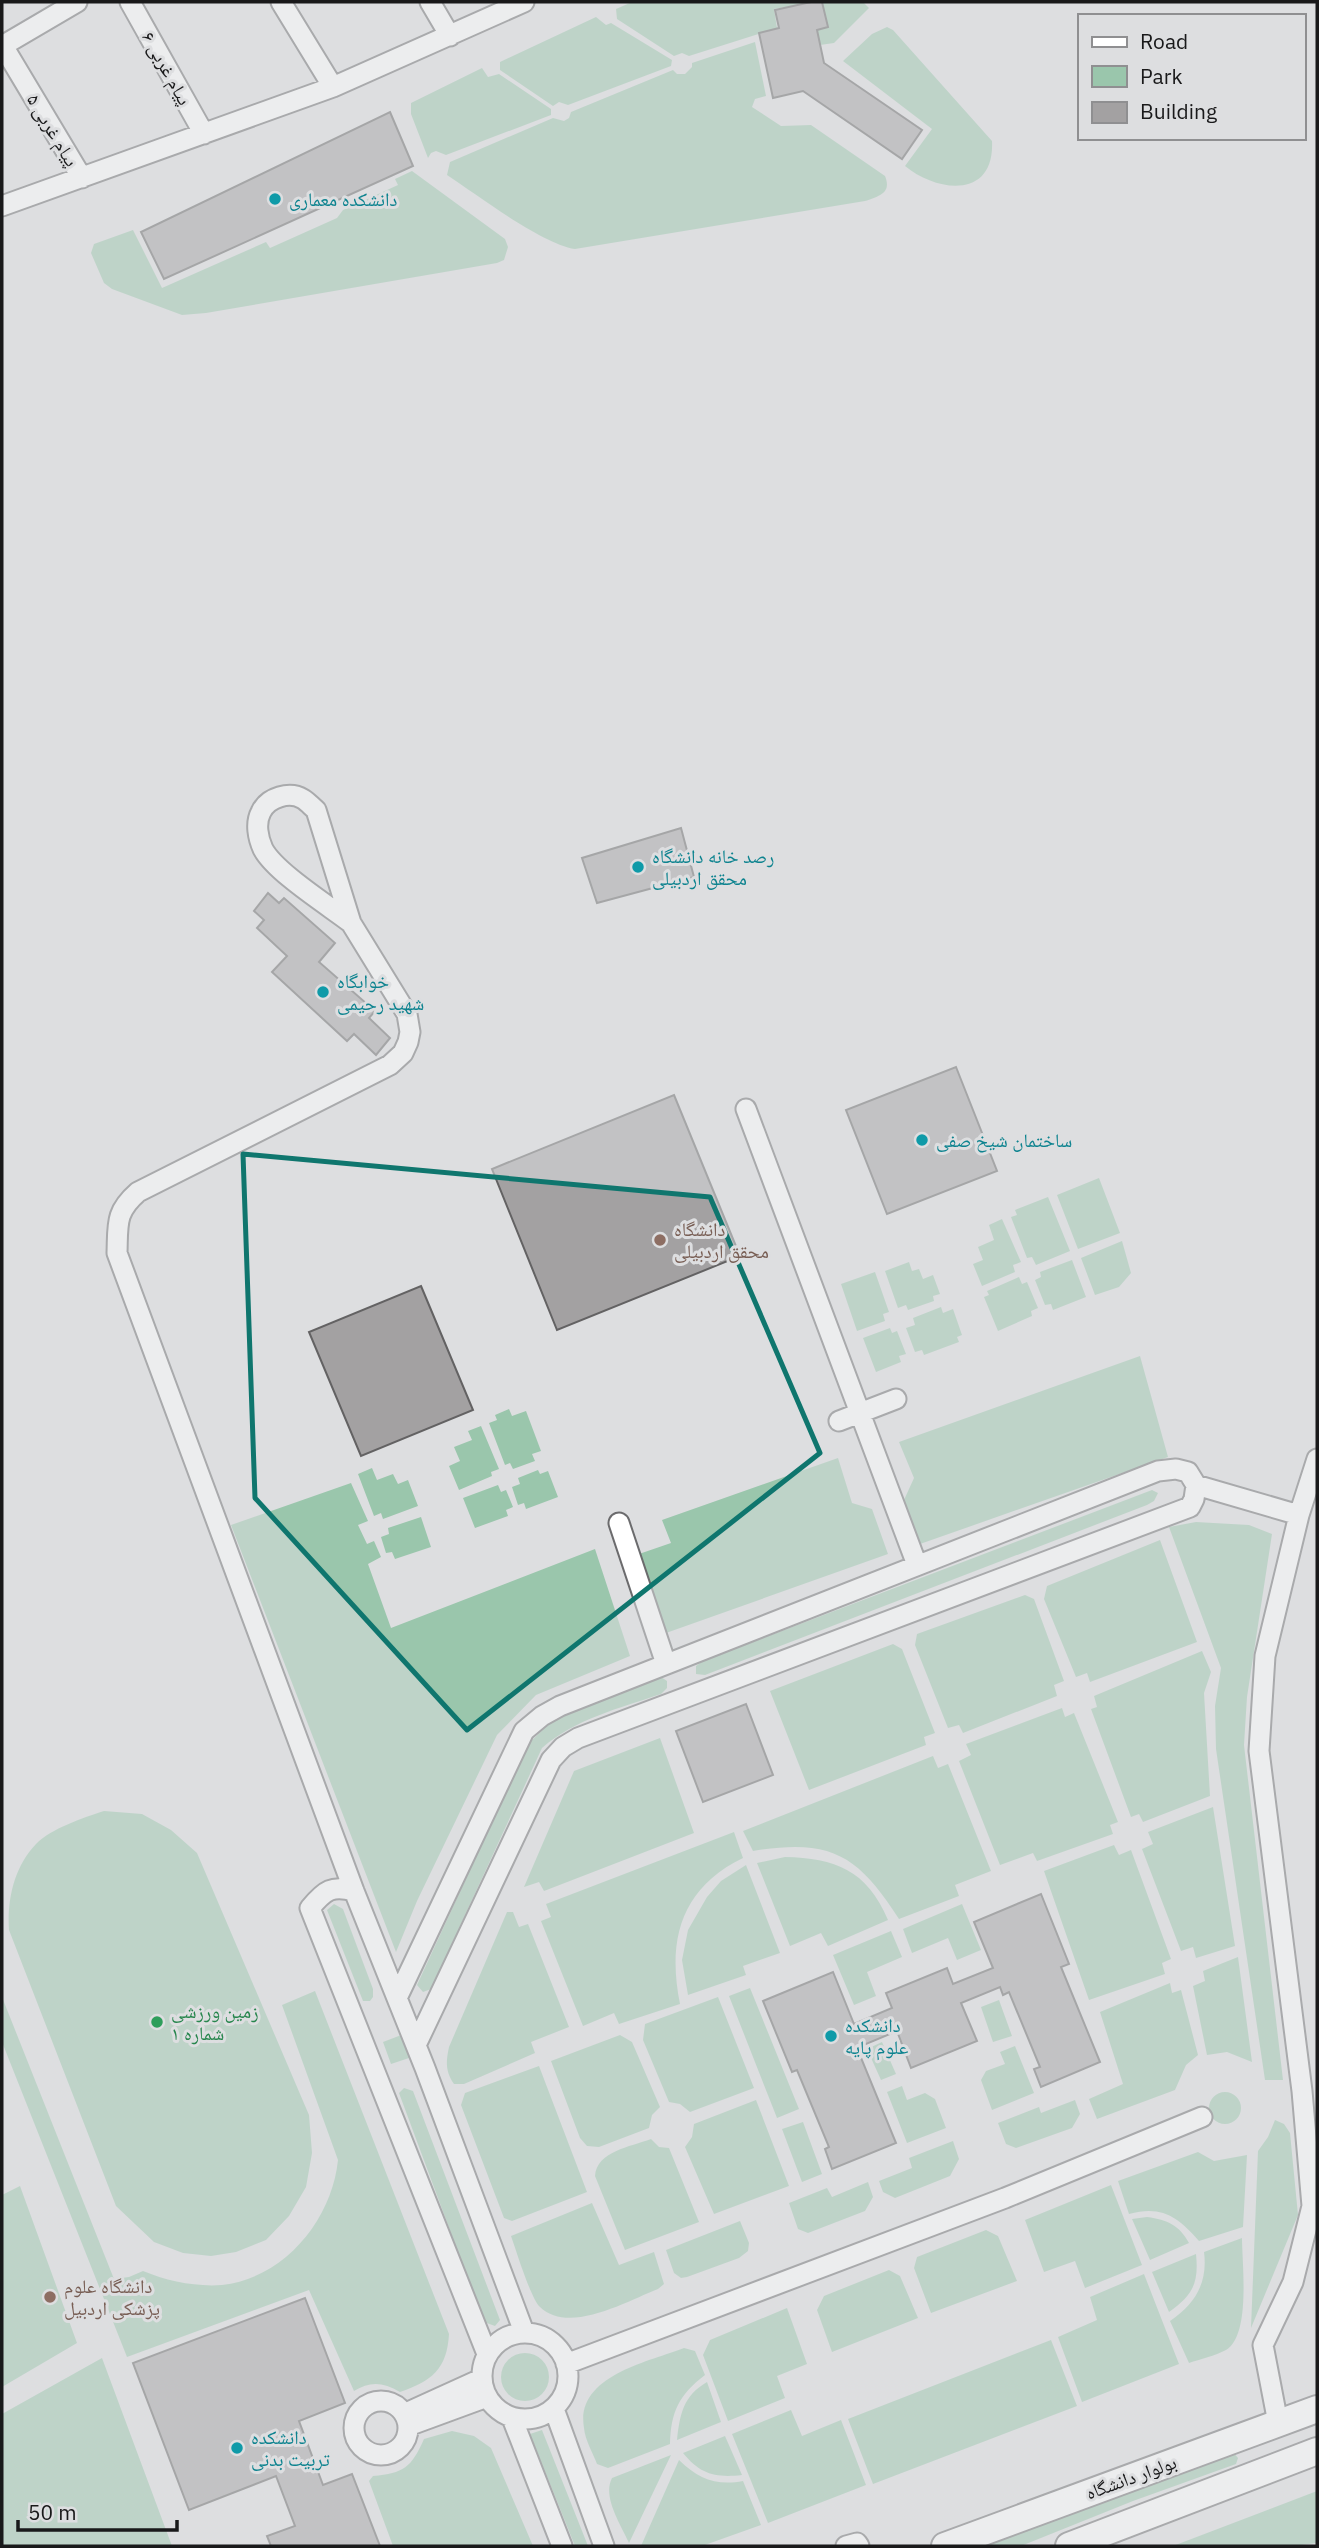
<svg xmlns="http://www.w3.org/2000/svg" width="1319" height="2548" viewBox="0 0 1319 2548" font-family="'IBM Plex Sans','Noto Naskh Arabic',sans-serif">
	<rect width="100%" height="100%" fill="#dddee0"/>
	<path fill="#9ac6ac" d="M632 2H817L774 9 777 28 689 56 682 53 674 56 617 19 616 9Z
		M821 2H863L869 8 834 43 820 45 816 29 827 26Z
		M596 17 606 25 611 23 672 60 671 66 568 105 559 102 553 106 500 70V62Z
		M887 27 893 30 992 141C995 199 938 193 905 166L932 129 843 61 872 34Z
		M755 42 766 96 755 99 752 107 781 126 811 125 885 176C892 193 879 196 865 201L575 249C540 243 479 196 447 175L450 162 553 118 564 121 569 118 571 112 673 70 677 74H685L692 67V63Z
		M482 68 488 77 499 74 551 109V115L446 155 436 151 431 153 428 158 411 114V103Z
		M412 171 505 239 508 247 504 260 497 263 206 313 182 315 112 289 104 283 91 253 94 244 133 230 162 288 266 242 270 248 337 218 343 210 398 185 395 179Z
		M1099 1178 1120 1233 1078 1249 1057 1195Z
		M1048 1197 1070 1251 1036 1265 1032 1257 1027 1258 1011 1217 1017 1215 1015 1210Z
		M1002 1219 1021 1262 1013 1265 1015 1272 982 1286 973 1264 983 1260 978 1247 994 1240 989 1225Z
		M1122 1241 1131 1273 1119 1287 1095 1295 1081 1258Z
		M1072 1260 1086 1297 1053 1310 1051 1304 1045 1305 1035 1280 1041 1277 1040 1272Z
		M909 1262 912 1271 919 1269 923 1279 933 1275 940 1294 933 1296 934 1301 908 1310 906 1305 898 1308 885 1271Z
		M875 1272 889 1312 883 1314 885 1321 857 1331 841 1284Z
		M1019 1277 1022 1284 1027 1282 1038 1308 1031 1311 1032 1316 998 1331 984 1297 989 1295 987 1291Z
		M941 1307 943 1313 953 1309 962 1335 957 1337 959 1342 924 1355 922 1350 915 1352 906 1328 915 1325 913 1318Z
		M890 1328 892 1333 897 1331 906 1354 899 1356 901 1362 876 1372 863 1338Z
		M1140 1356 1168 1457 920 1544 904 1500 914 1478 899 1442Z
		M509 1409 512 1416 526 1411 541 1451 532 1454 535 1461 513 1469 510 1463 505 1465 489 1423 497 1420 495 1415Z
		M481 1426 499 1469 491 1472 492 1476 459 1490 449 1466 460 1461 454 1447 472 1440 468 1431Z
		M838 1458 852 1503 872 1509 888 1554 666 1633 639 1554 671 1543 662 1520Z
		M372 1468 377 1480 393 1474 398 1484 408 1480 418 1506 383 1519 381 1513 374 1516 358 1474Z
		M538 1470 540 1474 548 1471 558 1497 526 1509 524 1503 518 1505 512 1487 520 1484 518 1478Z
		M351 1483 368 1521 358 1525 367 1544 374 1541 381 1557 368 1564 391 1628 595 1549 630 1656 536 1695 497 1735 417 1901 396 1952 231 1525Z
		M498 1485 501 1492 506 1490 513 1507 506 1510 508 1516 475 1528 463 1498Z
		M1152 1490 1158 1493 1154 1501 1147 1505 705 1675 696 1674V1666L703 1661Z
		M421 1517 431 1547 395 1559 392 1552 386 1553 381 1537 389 1534 388 1528Z
		M1196 1522 1249 1525 1272 1534 1247 1697 1244 1745 1283 2080H1265L1216 1749 1215 1706 1221 1668 1169 1527Z
		M1160 1540 1197 1642 1090 1682 1087 1673 1076 1677 1044 1599 1047 1586Z
		M1025 1595 1034 1599 1064 1681 1054 1685 1057 1696 963 1733 959 1725 948 1728 915 1645 917 1634Z
		M893 1644 902 1649 935 1733 924 1737 926 1745 809 1790 770 1691Z
		M1202 1651 1211 1672 1204 1693 1210 1796 1143 1822 1139 1814 1131 1817 1091 1709 1097 1707 1094 1696Z
		M661 1677 667 1681V1688L661 1694C620 1708 575 1719 542 1748L431 1989 423 1992 417 1985 528 1744 557 1716Z
		M1062 1708 1065 1717 1074 1713 1118 1822 1110 1825 1113 1834 1037 1861 1033 1853 1000 1865 959 1761 971 1755 966 1744Z
		M660 1738 694 1833 544 1891 539 1882 524 1887 574 1771Z
		M933 1756 938 1768 948 1764 991 1871 955 1885 959 1896 899 1919C858 1855 831 1838 753 1851L743 1831Z
		M1213 1807 1235 1946 1196 1958 1193 1947 1181 1951 1142 1849 1153 1844 1148 1832Z
		M104 1811 142 1814 171 1830 197 1853 309 2115 312 2153 306 2187 289 2216 266 2240 236 2252 211 2256 183 2253 154 2242 116 2206 9 1930C7 1900 14 1867 36 1844 52 1828 83 1818 104 1811Z
		M734 1832 743 1858C681 1888 667 1940 680 2004L619 2024 614 2013 583 2026 541 1921 551 1917 546 1904Z
		M1114 1845 1119 1855 1131 1850 1171 1959 1162 1963 1165 1974 1089 2000 1044 1871Z
		M785 1857C835 1858 867 1870 888 1920L828 1946 821 1933 790 1946 757 1863Z
		M746 1865 780 1953 743 1966 746 1975 688 1995 682 1960 688 1930 707 1897 721 1881Z
		M334 1904 343 1909 373 1989V1997L370 2001H363L327 1910Z
		M962 1904 981 1950 957 1960 948 1938 912 1953 903 1929Z
		M507 1912H513L519 1927 528 1924 569 2027 531 2042 535 2053 464 2084H454C445 2071 446 2061 449 2047Z
		M891 1931 902 1957 867 1972 876 1996 854 2005 833 1955Z
		M1238 1957 1252 2062 1227 2052 1207 2055 1193 1986 1205 1981 1203 1971Z
		M1170 1983 1172 1993 1181 1990 1198 2055 1186 2065 1175 2090 1097 2119 1089 2099 1123 2084 1100 2012Z
		M750 1988 799 2109 777 2118 729 1996Z
		M315 1991 449 2334C447 2369 432 2381 400 2392 383 2382 370 2381 354 2391L309 2290 127 2357 2 2042V1997L114 2279 129 2277 143 2271C167 2281 196 2287 222 2285 285 2278 332 2219 338 2160L282 2005Z
		M718 1997 754 2088 690 2112 680 2104 669 2102 643 2040 645 2024Z
		M999 2000 1012 2036 993 2042 981 2007Z
		M404 2034 412 2057 391 2064 383 2042Z
		M620 2035 632 2042 660 2107 652 2115 649 2128 599 2147 587 2146 580 2138 551 2061Z
		M882 2042 896 2074 881 2080 867 2049Z
		M1015 2046 1034 2093 992 2110 981 2080 986 2071 1005 2064 1000 2052Z
		M539 2066 587 2192 512 2221 504 2218 461 2105 465 2093Z
		M902 2086 907 2100 925 2093 935 2099 946 2128 907 2143 887 2092Z
		M404 2088 413 2091 500 2320 495 2326 484 2322 399 2093Z
		M1209 2108a16 16 0 1 1 32 0a16 16 0 1 1-32 0Z
		M756 2100 789 2186 714 2214 685 2147 692 2137 694 2124Z
		M1075 2100 1080 2114 1072 2128 1016 2148 1006 2144 998 2123 1039 2107 1041 2113Z
		M1275 2120 1284 2124 1290 2133 1298 2215 1251 2328 1258 2151 1268 2137Z
		M803 2122 822 2174 802 2182 782 2129Z
		M651 2139 659 2147 669 2148 699 2222 625 2250 595 2176C597 2151 630 2147 651 2139Z
		M953 2141 959 2159 950 2176 895 2198 883 2192 879 2181 912 2168 909 2158Z
		M1198 2152 1214 2161 1247 2155 1243 2227 1199 2241C1178 2217 1162 2205 1129 2214L1118 2181Z
		M868 2182 873 2197 865 2211 808 2233 798 2229 789 2203 827 2188 832 2197Z
		M1111 2185 1142 2265 1085 2288 1075 2261 1044 2272 1025 2220Z
		M20 2186 77 2343 2 2387V2195Z
		M592 2203 619 2265 654 2252 664 2284 658 2289C627 2301 569 2335 540 2307 531 2299 516 2250 511 2236Z
		M1147 2217C1168 2220 1179 2225 1189 2243L1150 2260 1132 2219Z
		M740 2221 749 2243 748 2251 739 2258 687 2277 681 2278 674 2273 666 2250Z
		M986 2230 998 2236 1017 2281 931 2313 914 2268 917 2257Z
		M1242 2238C1242 2264 1251 2335 1226 2350 1215 2356 1200 2359 1189 2363L1170 2321C1195 2304 1208 2283 1204 2252Z
		M1196 2254C1199 2283 1193 2295 1169 2312L1152 2272Z
		M889 2270 900 2276 918 2318 832 2352 817 2310 824 2296Z
		M1144 2274 1179 2364 1082 2402 1058 2337 1097 2320 1090 2297Z
		M787 2308 807 2364 777 2376 785 2398 728 2421 703 2355 710 2340Z
		M1051 2340 1077 2406 873 2484 848 2419Z
		M684 2348 695 2351 705 2375C679 2395 671 2411 670 2444L608 2468 597 2464C593 2453 585 2440 584 2428 575 2376 648 2362 684 2348Z
		M501 2377a24 24 0 1 1 48 0a24 24 0 1 1-48 0Z
		M102 2358 172 2546H2V2414Z
		M707 2382 721 2422 677 2440C680 2414 683 2396 707 2382Z
		M791 2410 802 2436 841 2420 866 2485 768 2523 732 2434Z
		M542 2430 588 2546H575L530 2434Z
		M452 2431 474 2436 491 2448 533 2546H393L369 2481 373 2476C404 2473 411 2468 424 2439Z
		M725 2436 742 2475C715 2478 700 2474 683 2453Z
		M1233 2452 1238 2458 1236 2464 1133 2501 1021 2546H977Z
		M671 2455 629 2543C621 2525 602 2497 612 2478Z
		M679 2460C698 2479 717 2486 743 2481L761 2525 702 2546H641Z
		M1317 2491V2543L1292 2546H1173Z"/>
	<path fill="#a3a1a2" stroke="#636263" stroke-width="2" d="M811 2H822L828 27 817 30 824 63 922 130 902 159 803 91 773 98 759 33 779 28 775 10Z
		M390 112 413 166 164 279 141 232Z
		M681 828 694 877 597 903 582 858Z
		M268 893 279 903 284 898 335 943 319 962 375 1011 369 1018 390 1038 376 1055 354 1034 347 1041 272 972 287 956 257 928 264 920 254 911Z
		M956 1067 997 1171 887 1214 846 1110Z
		M674 1095 740 1256 557 1330 492 1169Z
		M421 1286 473 1410 361 1456 309 1332Z
		M746 1704 773 1775 703 1802 676 1731Z
		M1041 1894 1069 1964 1061 1967 1100 2062 1041 2087 1034 2069 1040 2067 1009 1992 1003 1995 1000 1987 961 2003 977 2041 911 2068 897 2031 861 2046 863 2051 859 2053 896 2143 832 2169 825 2149 829 2147 797 2070 792 2072 763 2001 833 1972 854 2024 892 2008 886 1993 947 1968 953 1984 993 1968 974 1922Z
		M305 2298 345 2403 299 2421 323 2485 352 2474 380 2546H271L267 2536 295 2526 276 2476 189 2510 133 2363Z"/>
	<g fill="none" stroke-linecap="round" stroke-linejoin="round">
		<g stroke="#6b6b6d" stroke-width="23">
			<path id="minor" d="M130 2 204 134
				M281 2 333 87
				M430 2 450 36
				M2 46 77 2
				M3 46 82 178
				M2 206 333 87 524 2
				M351 923C329 906 275 872 263 849 258 838 255 823 261 812 268 797 290 791 303 799 308 802 312 807 316 810L351 923 407 1014 410 1032 408 1042 403 1053 390 1065 138 1192C115 1212 118 1224 117 1253L354 1891 425 2068 524 2332
				M746 1109 917 1565
				M839 1421 896 1399
				M1196 1485 1299 1515
				M619 1523 666 1664
				M354 1891C332 1885 325 1890 310 1908L487 2354
				M397 1998 524 1731 542 1716 560 1706 1158 1471 1176 1469 1188 1472 1196 1485 1194 1499 1190 1507 578 1738 563 1747 551 1760 416 2045
				M482 2376a43 43 0 1 1 86 0a43 43 0 1 1-86 0Z
				M566 2364 1005 2198 1202 2117
				M354 2428a27 27 0 1 1 54 0a27 27 0 1 1-54 0Z
				M554 2409 604 2546
				M404 2414 481 2379
				M512 2418 562 2546
				M1278 2423 1263 2345 1293 2282 1312 2206 1302 2091 1259 1751 1265 1656 1299 1515 1317 1459
				M408 2426 487 2397
				M846 2546 857 2543 859 2546"/>
		</g>
		<g stroke="#6b6b6d" stroke-width="30">
			<path id="secondary" d="M945 2546 1317 2409
				M1069 2546 1317 2451"/>
		</g>
		<use href="#minor" stroke="#fff" stroke-width="19"/>
		<use href="#secondary" stroke="#fff" stroke-width="26"/>
	</g>
	<path d="M0 0H1319V2548H0ZM243 1154 710 1197 820 1453 467 1730 255 1498Z" fill="#dddee0" fill-opacity=".55" fill-rule="evenodd"/>
	<path fill="none" stroke="#0f766e" stroke-width="5" stroke-linejoin="round" d="M243 1154 710 1197 820 1453 467 1730 255 1498Z"/>
	<g fill="#0f9aa8" stroke="#dddee0" stroke-width="2.5">
		<circle cx="275" cy="199" r="7"/>
		<circle cx="638" cy="867" r="7"/>
		<circle cx="323" cy="992" r="7"/>
		<circle cx="922" cy="1140" r="7"/>
		<circle cx="831" cy="2036" r="7"/>
		<circle cx="237" cy="2448" r="7"/>
	</g>
	<g fill="#8d6e63" stroke="#dddee0" stroke-width="2.5">
		<circle cx="660" cy="1240" r="7"/>
		<circle cx="50" cy="2297" r="7"/>
	</g>
	<circle fill="#2e9e5b" stroke="#dddee0" stroke-width="2.5" cx="157" cy="2022" r="7"/>
	<g text-anchor="middle" dominant-baseline="central" stroke-width="6" stroke-linejoin="round" paint-order="stroke">
		<g font-size="19" fill="#19191a" stroke="#dddee0">
			<text transform="translate(167 68) rotate(61)">پیام غربی ۶</text>
			<text transform="translate(53 130) rotate(59)">پیام غربی ۵</text>
			<text transform="translate(1131 2477) rotate(-20)">بولوار دانشگاه</text>
		</g>
		<g font-size="19" fill="#0d838f" stroke="#dddee0" text-anchor="start">
			<text x="289" y="199">دانشکده معماری</text>
			<text x="652" y="856">رصد خانه دانشگاه<tspan x="652" dy="22">محقق اردبیلی</tspan></text>
			<text x="337" y="981">خوابگاه<tspan x="337" dy="22">شهید رحیمی</tspan></text>
			<text x="936" y="1140">ساختمان شیخ صفی</text>
			<text x="845" y="2025">دانشکده<tspan x="845" dy="22">علوم پایه</tspan></text>
			<text x="251" y="2437">دانشکده<tspan x="251" dy="22">تربیت بدنی</tspan></text>
		</g>
		<g font-size="19" fill="#785e54" stroke="#dddee0" text-anchor="start">
			<text x="674" y="1229">دانشگاه<tspan x="674" dy="22">محقق اردبیلی</tspan></text>
			<text x="64" y="2286">دانشگاه علوم<tspan x="64" dy="22">پزشکی اردبیل</tspan></text>
		</g>
		<g font-size="19" fill="#27864d" stroke="#dddee0" text-anchor="start">
			<text x="171" y="2011">زمین ورزشی<tspan x="171" dy="22">شماره ۱</tspan></text>
		</g>
	</g>
	<rect width="1319" height="2548" fill="none" stroke="#19191a" stroke-width="7"/>
	<rect x="1078" y="14" width="228" height="126" fill="#dddee0" stroke="#8f8f91" stroke-width="2"/>
	<rect x="1092" y="37" width="35" height="10" fill="#ffffff" stroke="#8f8f91" stroke-width="2"/>
	<text x="1140" y="49" font-size="21" fill="#19191a">Road</text>
	<rect x="1092" y="66" width="35" height="21" fill="#9ac6ac" stroke="#8f8f91" stroke-width="2"/>
	<text x="1140" y="84" font-size="21" fill="#19191a">Park</text>
	<rect x="1092" y="102" width="35" height="21" fill="#a3a1a2" stroke="#8f8f91" stroke-width="2"/>
	<text x="1140" y="119" font-size="21" fill="#19191a">Building</text>
	<path d="M18 2520v10h159v-10" fill="none" stroke="#19191a" stroke-width="3.5"/>
	<text x="28" y="2520" font-size="21" fill="#19191a" stroke="#dddee0" stroke-width="5" paint-order="stroke">50 m</text>
</svg>
